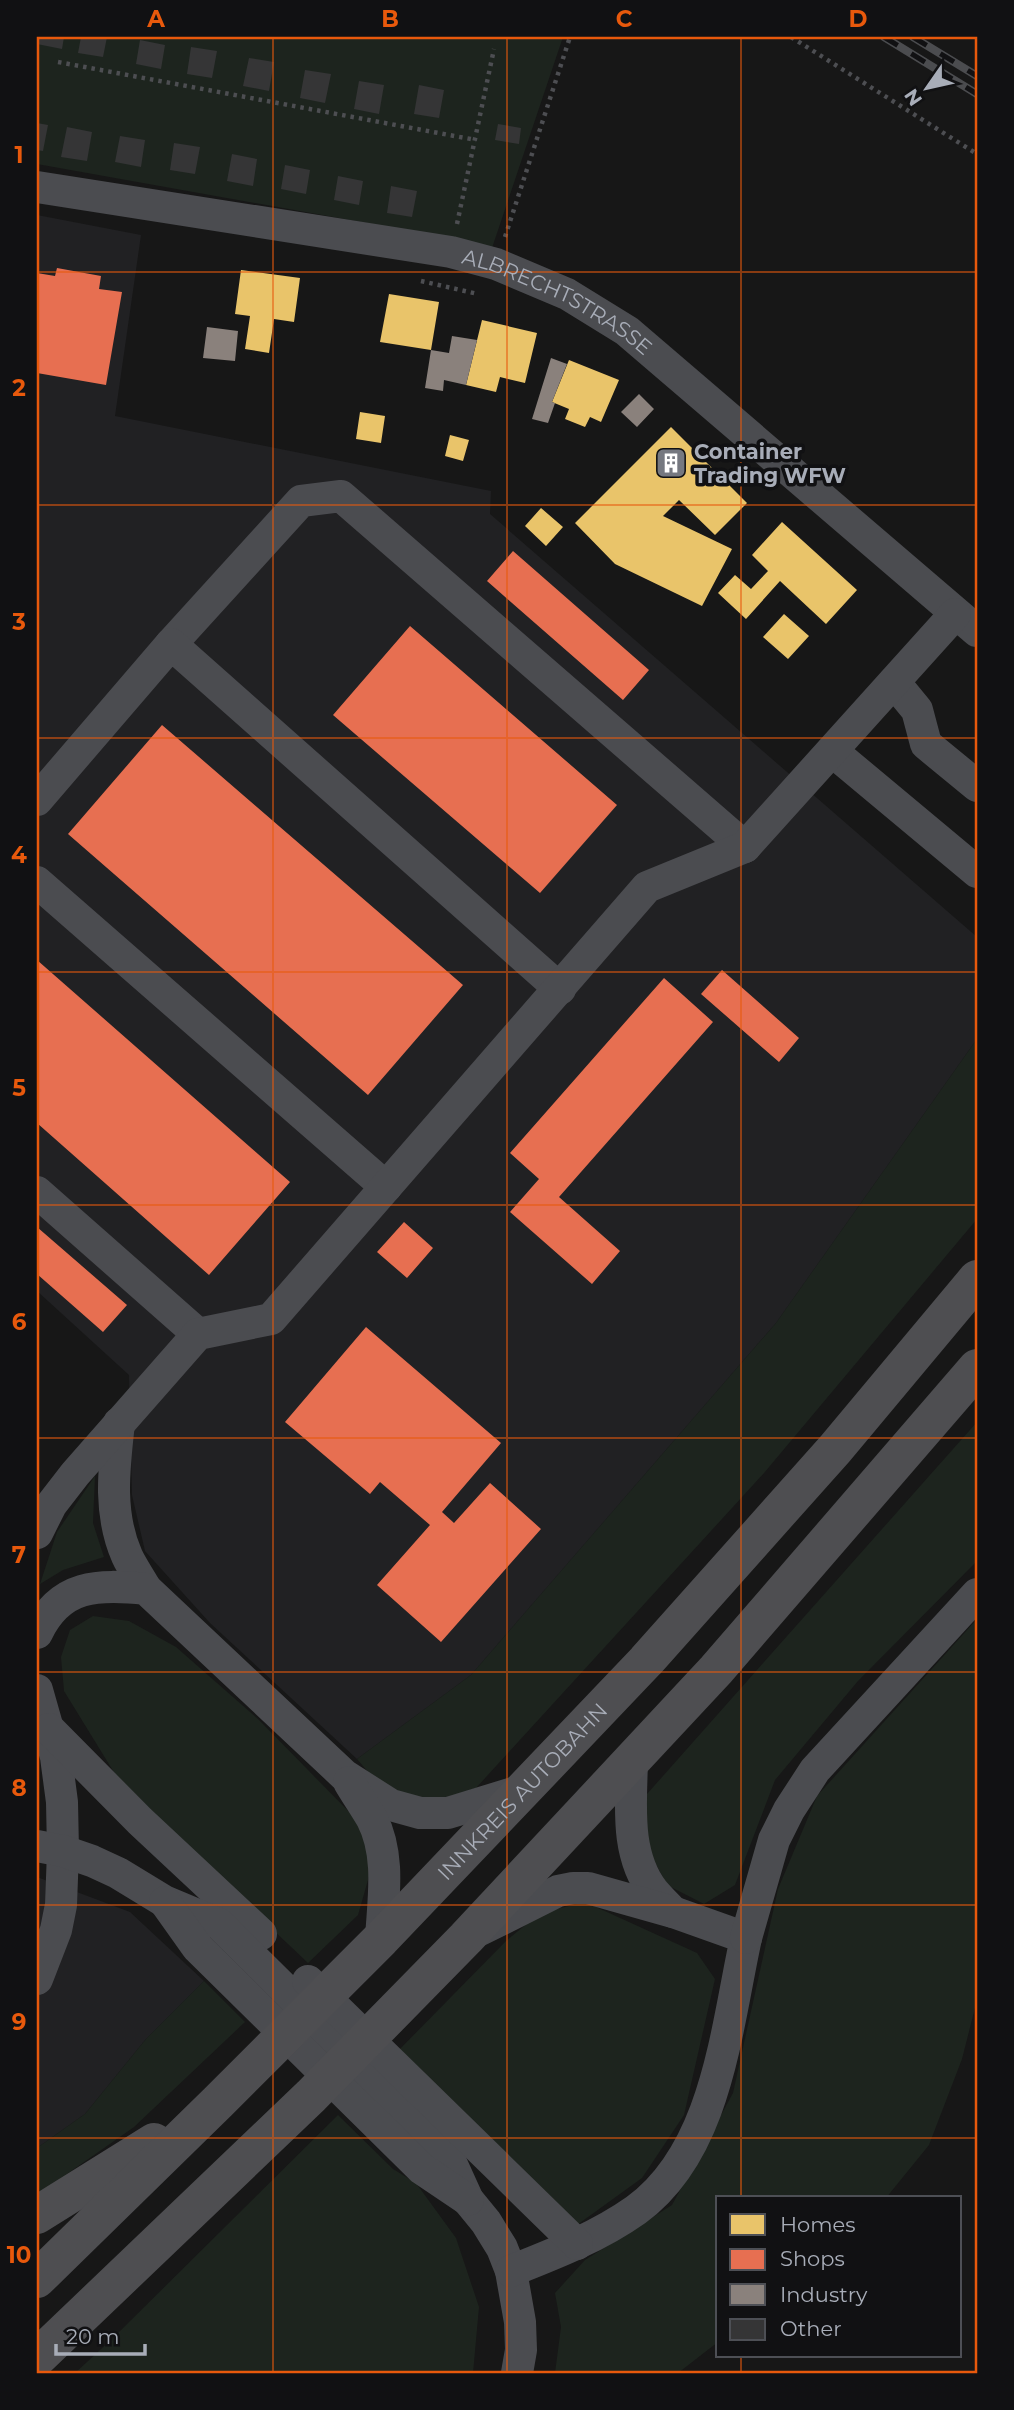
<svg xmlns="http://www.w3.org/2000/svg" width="1014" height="2410" viewBox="0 0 1014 2410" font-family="Montserrat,sans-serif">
	<rect width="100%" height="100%" fill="#171717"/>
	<path fill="#212123" d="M37 215 141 235 115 416 491 491 490 514 977 937V1039L776 1323 471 1675 357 1759 210 1623 145 1551 132 1495 129 1375 37 1291Z
		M37 1877 130 1912 204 1981 146 2039 85 2114 37 2148Z"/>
	<path fill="#1d241e" d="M37 37H563L492 248 456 239 37 164Z
		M977 1039V1219L764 1473 476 1788 434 1803 387 1794 357 1759 471 1675 776 1323Z
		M977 1422V1561L858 1681 775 1780 735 1885 704 1904 667 1885 642 1838 647 1794Z
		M95 1476 93 1523 104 1557 63 1570 40 1584 57 1532Z
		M93 1616 129 1621 176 1647 259 1720 359 1822 372 1866 358 1915 308 1963 123 1787 64 1691 61 1657 70 1630Z
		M977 1619V2000L962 2059 929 2145 886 2198H718V2342L678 2373H555L561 2327 555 2293 585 2260 672 2205 733 2093 778 1889 817 1796Z
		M585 1902 697 1953 715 1979 684 2115 642 2178 577 2225 397 2052 506 1941 540 1913Z
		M204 1981 245 2022 134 2127 37 2195V2148L85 2114 146 2039Z
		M338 2115 393 2169 416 2183 456 2238 479 2307 473 2373H75L112 2339Z"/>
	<path fill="#e9c46a" d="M241 270 300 278 294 322 274 319 269 353 245 349 250 316 235 314Z
		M389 294 439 302 431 350 380 342Z
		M482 320 537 333 525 383 500 377 496 392 466 385Z
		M569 360 619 380 601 422 590 417 585 427 565 419 569 409 552 402Z
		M360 412 385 416 381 443 356 439Z
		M671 427 747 503 715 535 679 500 663 516 732 549 702 606 615 564 575 523Z
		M450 435 469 440 463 461 445 456Z
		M541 508 563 527 546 546 525 526Z
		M782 522 857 590 826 624 780 581 746 619 718 593 735 575 751 589 768 571 752 555Z
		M784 614 809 636 788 659 763 637Z"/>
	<path fill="#e76f51" d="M57 268 101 276 99 289 122 292 106 385 37 373V273L55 276Z
		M513 551 649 670 623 700 487 581Z
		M410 626 617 805 540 893 333 715Z
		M162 725 463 985 368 1095 68 834Z
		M37 960 290 1182 209 1275 37 1123Z
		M722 970 799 1038 779 1062 701 994Z
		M664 978 713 1022 559 1197 620 1251 592 1284 510 1212 539 1179 510 1153Z
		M404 1222 433 1248 407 1278 377 1252Z
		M37 1227 127 1305 103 1332 37 1274Z
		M366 1327 501 1443 442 1512 454 1523 490 1483 541 1529 441 1642 377 1585 430 1525 380 1482 370 1494 285 1422Z"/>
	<path fill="#8a817c" d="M207 327 238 331 235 361 203 358Z
		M452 336 477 340 466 385 444 380 443 391 425 388 431 350 449 353Z
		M551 358 567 364 552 402 555 403 548 423 532 419Z
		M639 394 654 409 637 427 621 412Z"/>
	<path fill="#353536" d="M38 37H64L62 49 37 44Z
		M81 37H107L103 57 78 53Z
		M140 40 165 45 161 69 136 64Z
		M191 47 217 51 212 78 187 74Z
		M249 58 274 62 269 91 243 86Z
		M305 70 331 74 325 103 300 98Z
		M359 81 384 85 379 114 354 109Z
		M419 85 444 90 439 118 414 114Z
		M37 123 48 125 43 151 37 150Z
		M498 124 521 128 519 144 495 140Z
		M67 127 92 132 87 161 61 157Z
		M120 136 145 140 141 167 115 162Z
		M174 143 200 147 195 174 170 170Z
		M232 154 257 159 253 186 227 181Z
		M285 165 310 170 306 194 281 189Z
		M338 176 363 181 359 205 334 200Z
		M391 186 417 191 412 217 387 213Z"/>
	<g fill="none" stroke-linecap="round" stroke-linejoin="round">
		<path stroke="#4d4e52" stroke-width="4.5" stroke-dasharray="3.5 5" stroke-linecap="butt" d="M791 37 977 154
			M58 62 476 140
			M457 224 494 49
			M505 237 570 37
			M421 281 478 294"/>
		<g stroke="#4b4c50" stroke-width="32">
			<path id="s1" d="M37 187 451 252 496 264 567 294 627 331 977 631"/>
			<path d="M171 644 301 501 341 496 745 847"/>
			<path d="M894 682 917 710 926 744 977 786"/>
			<path d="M832 751 977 872"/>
			<path d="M37 800 171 644 560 989"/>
			<path d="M37 882 386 1187"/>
			<path d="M37 1192 198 1334"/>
			<path d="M119 1423C114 1468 108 1513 127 1556 132 1567 140 1578 146 1589"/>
			<path d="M37 1533 51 1505 75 1474 198 1334 271 1319 647 887 745 847 955 614"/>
			<path d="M37 1633C60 1584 98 1584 146 1589L344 1775 391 1805 420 1813H448L526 1789"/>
			<path d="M37 1690 56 1757 62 1802 63 1851 61 1905 56 1930 37 1979"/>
			<path d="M49 1729 140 1821 261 1934"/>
			<path d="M632 1761C631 1805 625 1855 654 1892 660 1899 667 1906 673 1912"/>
			<path d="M349 1782C356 1794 365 1807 372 1819 391 1856 383 1900 381 1939"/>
			<path d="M37 1846 63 1851 92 1861 118 1873 164 1901 219 1924 444 2147 468 2200 486 2222 502 2248 511 2271 520 2322 521 2350 517 2373"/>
			<path d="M165 1902 197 1947 422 2169 468 2200"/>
			<path d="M480 1930 558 1891 573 1888H588L673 1912 746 1938C726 2029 717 2151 636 2210 598 2237 554 2254 511 2271"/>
			<path d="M746 1938 774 1840 789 1810 815 1770 977 1594"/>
			<path d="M308 1981 577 2244"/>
		</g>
		<g stroke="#4e4e51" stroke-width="38">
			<path d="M37 2215 154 2142"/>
			<path id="s2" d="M37 2279 218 2102 381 1939 646 1661 835 1449 977 1279"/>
			<path d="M37 2358 311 2096 466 1938 716 1670 977 1368"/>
		</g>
		<g stroke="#4b4c4f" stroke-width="8">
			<path id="rail" d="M884 37 977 94
				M913 37 977 76"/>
		</g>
		<use href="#rail" stroke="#111113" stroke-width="5" stroke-dasharray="16" stroke-linecap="butt"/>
	</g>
	<path fill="none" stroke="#e8590c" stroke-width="2" stroke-opacity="0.55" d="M273 37V2373M507 37V2373M741 37V2198M37 272H977M37 505H977M37 738H977M37 972H977M37 1205H977M37 1438H977M37 1672H977M37 1905H977M37 2138H977M741 2356V2373"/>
	<defs>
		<g id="building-square" transform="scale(1.575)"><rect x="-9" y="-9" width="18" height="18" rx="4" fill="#757880" stroke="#111113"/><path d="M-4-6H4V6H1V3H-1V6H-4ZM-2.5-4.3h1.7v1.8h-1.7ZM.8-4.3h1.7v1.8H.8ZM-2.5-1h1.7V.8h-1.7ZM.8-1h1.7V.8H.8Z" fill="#fff"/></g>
	</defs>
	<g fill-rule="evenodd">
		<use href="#building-square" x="671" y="463"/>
	</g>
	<g text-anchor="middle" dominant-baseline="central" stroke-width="7" stroke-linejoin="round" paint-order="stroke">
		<g font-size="21" fill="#a8adb8" stroke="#111113">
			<text stroke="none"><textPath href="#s1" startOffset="537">ALBRECHTSTRASSE</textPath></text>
			<text stroke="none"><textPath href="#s2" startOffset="688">INNKREIS AUTOBAHN</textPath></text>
		</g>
		<g font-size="21" font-weight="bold" fill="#a8adb8" stroke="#111113" text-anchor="start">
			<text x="694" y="451">Container<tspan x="694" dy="24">Trading WFW</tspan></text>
		</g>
	</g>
	<rect width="1014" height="2410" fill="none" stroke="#111113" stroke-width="77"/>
	<rect x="716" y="2196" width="245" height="161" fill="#111113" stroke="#4d4f55" stroke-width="2"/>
	<rect x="730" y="2214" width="35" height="21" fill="#e9c46a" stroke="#4d4f55" stroke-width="2"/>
	<text x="780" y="2232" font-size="21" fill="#a8adb8">Homes</text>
	<rect x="730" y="2249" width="35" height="21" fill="#e76f51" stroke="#4d4f55" stroke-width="2"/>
	<text x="780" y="2266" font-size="21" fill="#a8adb8">Shops</text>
	<rect x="730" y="2284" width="35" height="21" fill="#8a817c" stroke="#4d4f55" stroke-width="2"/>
	<text x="780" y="2302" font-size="21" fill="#a8adb8">Industry</text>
	<rect x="730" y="2319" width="35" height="21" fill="#353536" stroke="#4d4f55" stroke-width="2"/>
	<text x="780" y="2336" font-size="21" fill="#a8adb8">Other</text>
	<g transform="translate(927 88) rotate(236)" stroke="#111113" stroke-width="5" paint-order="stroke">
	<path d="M0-5L12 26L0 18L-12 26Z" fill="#a8adb8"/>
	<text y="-10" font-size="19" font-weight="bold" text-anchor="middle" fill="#a8adb8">N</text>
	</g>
	<path d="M56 2344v10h89v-10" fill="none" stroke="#a8adb8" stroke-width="3.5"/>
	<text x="66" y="2344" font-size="21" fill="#a8adb8" stroke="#111113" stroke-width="5" paint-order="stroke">20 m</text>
	<rect x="38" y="38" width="938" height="2334" fill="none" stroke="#e8590c" stroke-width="2.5"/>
	<g font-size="23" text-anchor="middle" font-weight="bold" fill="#e8590c">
		<text x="156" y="27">A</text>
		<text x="390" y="27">B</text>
		<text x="624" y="27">C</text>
		<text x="858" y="27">D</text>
		<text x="19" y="163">1</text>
		<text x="19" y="396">2</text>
		<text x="19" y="630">3</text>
		<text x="19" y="863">4</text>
		<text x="19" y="1096">5</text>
		<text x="19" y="1330">6</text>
		<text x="19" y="1563">7</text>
		<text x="19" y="1796">8</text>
		<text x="19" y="2030">9</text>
		<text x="19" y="2263">10</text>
	</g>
</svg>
